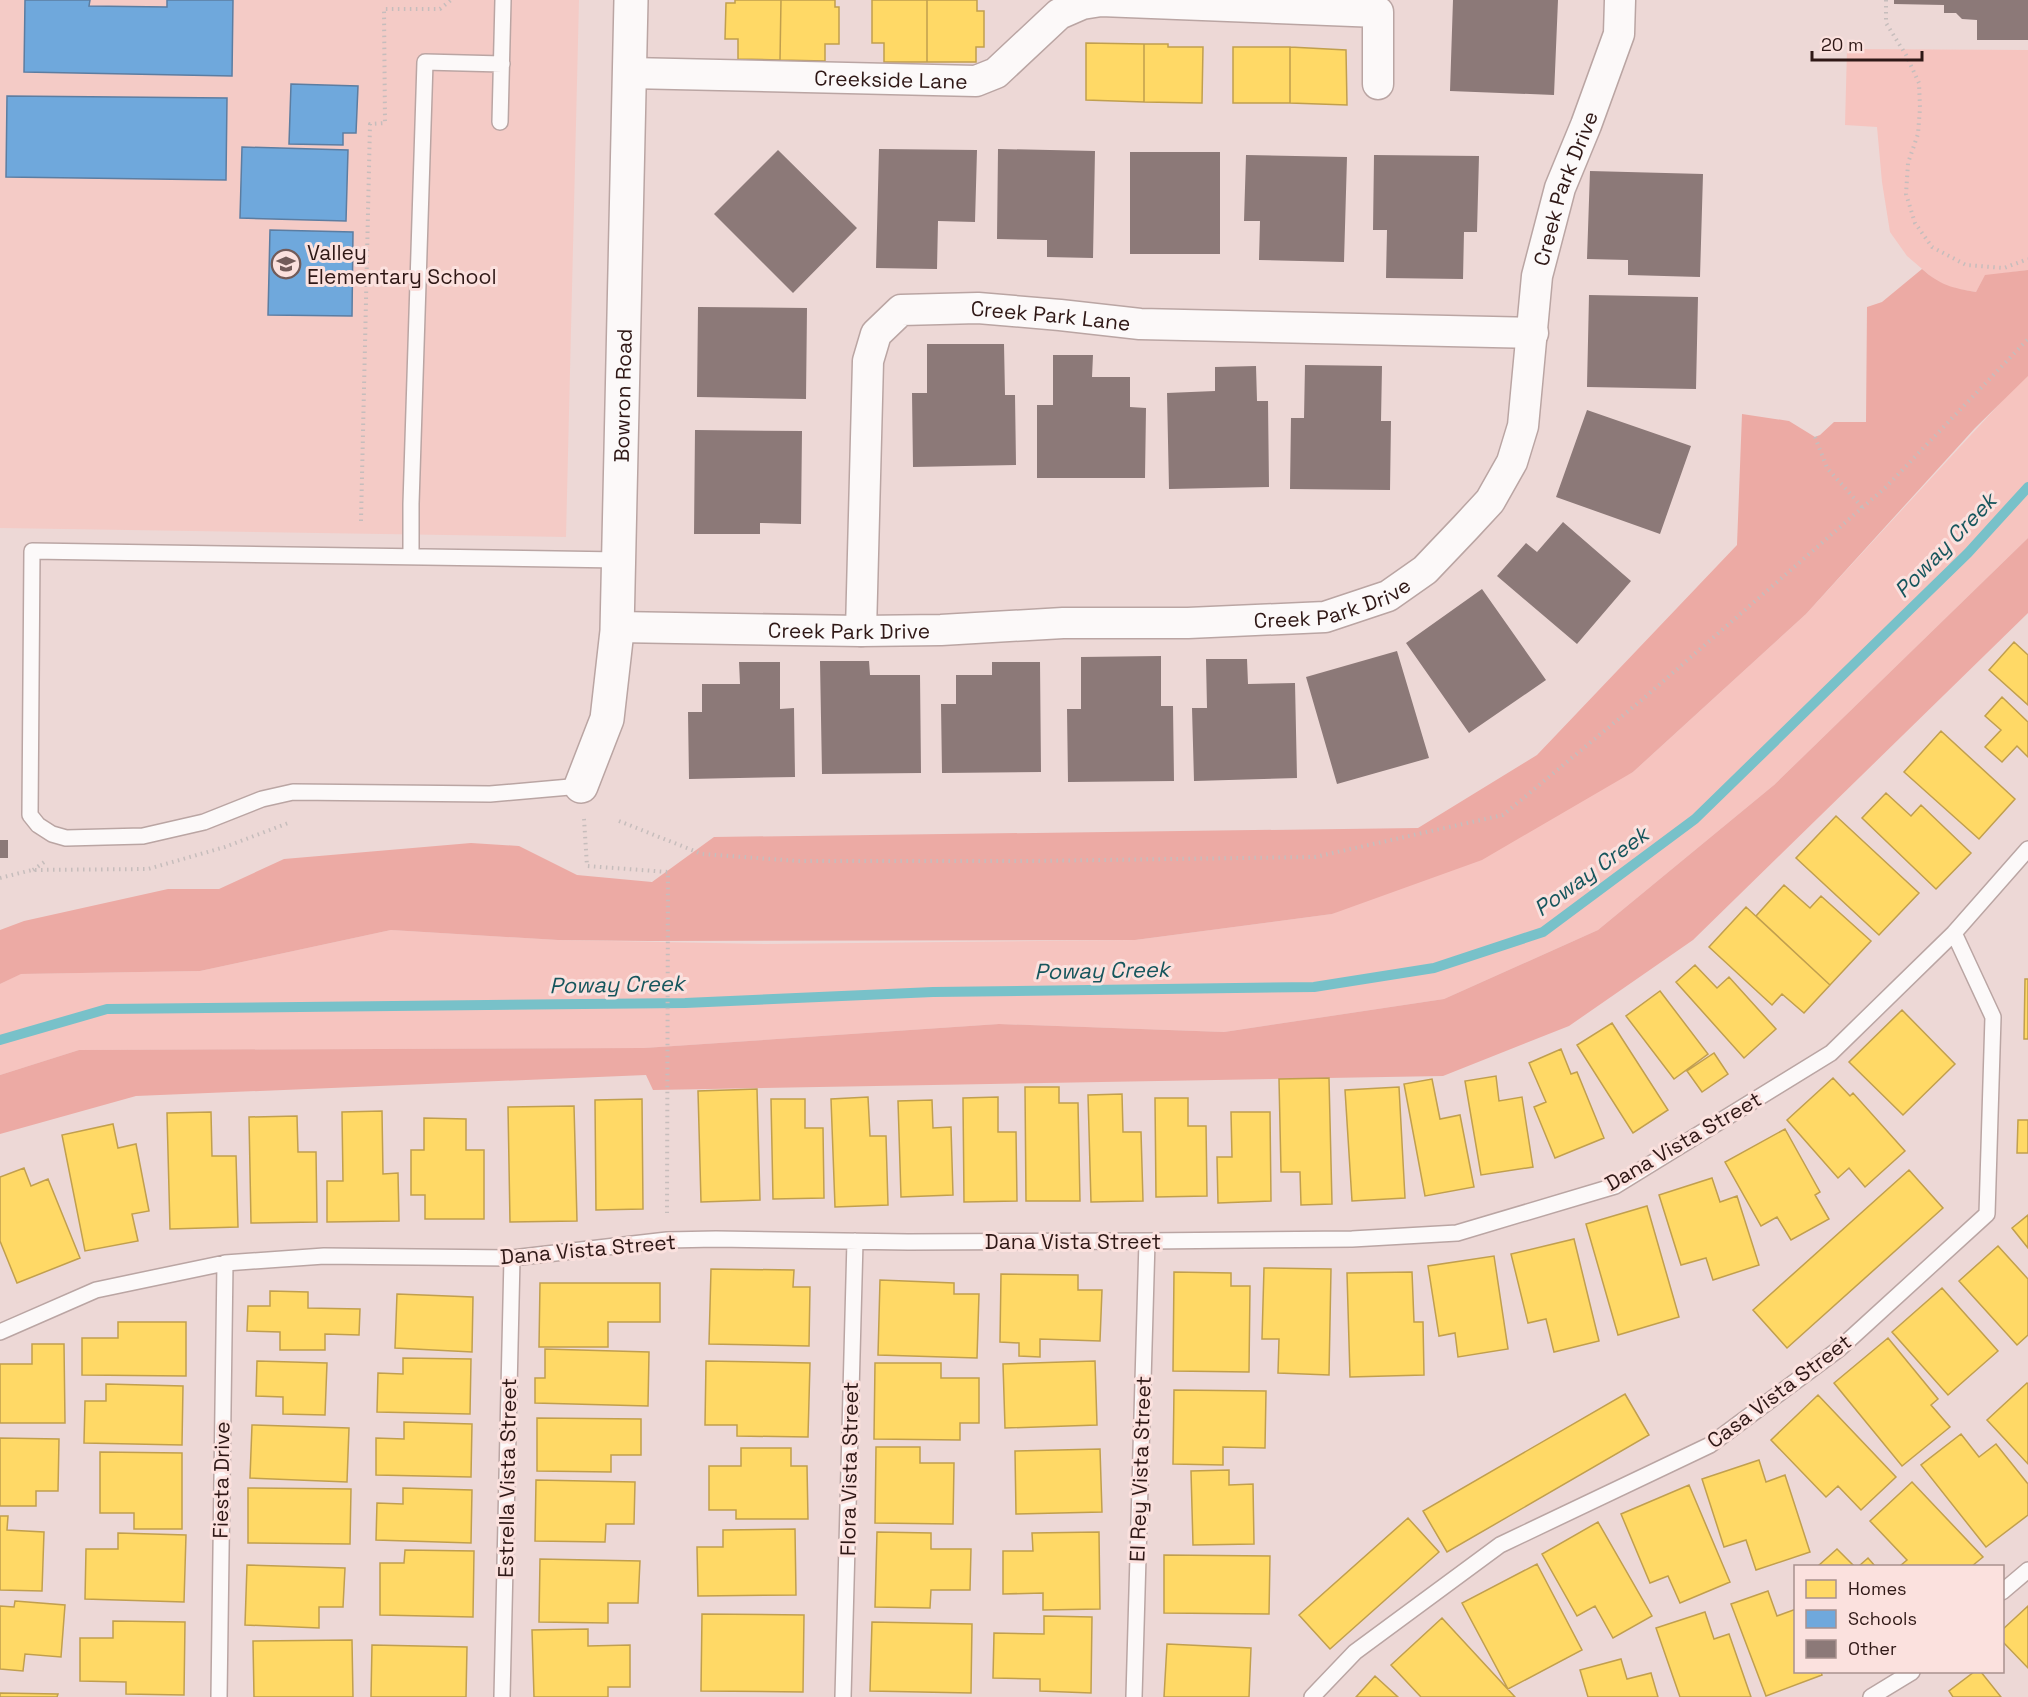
<svg xmlns="http://www.w3.org/2000/svg" width="2028" height="1697" viewBox="0 0 2028 1697" font-family="'Space Grotesk',sans-serif">
	<rect width="100%" height="100%" fill="#edd8d6"/>
	<path fill="#f4cbc6" d="M0 0H579L566 537 0 528Z"/>
	<path fill="#f6c4bf" d="M1847 49 2028 50V270L1985 276 1976 292 1952 288 1935 280 1907 256 1890 232 1882 182 1877 127 1845 125Z
		M2028 373V538L1774 785 1598 930 1444 999 1224 1032 999 1024 644 1048 79 1050 0 1075V984L20 974 200 971 391 930 558 940 766 944 1135 940 1332 914 1633 772 1806 614Z"/>
	<path fill="#ecaaa4" d="M1922 269C1940 285 1952 288 1976 292L1985 275 2028 270V376L1975 428 1806 614 1633 772 1482 860 1332 914 1135 940 650 941 558 940 391 930 200 971 21 974 0 984V930L24 921 168 889H219L284 859 471 843 519 846 577 875 652 882 714 837 1418 828 1537 755 1737 545 1742 414 1789 421 1815 437 1820 435 1834 422H1866L1867 307 1882 302Z
		M2028 538V613L1693 940 1569 1026 1443 1076 653 1090 646 1075 136 1096 0 1134V1075L79 1050 644 1048 999 1024 1224 1032 1444 999 1598 930 1774 785Z"/>
	<path fill="#ffd966" stroke="#c19f4e" stroke-width="1.5" d="M735 0H781L780 60 738 59V39H725L726 3H735Z
		M781 0H835V7H839V44H825V61L780 60Z
		M872 0H927V62H884V43H872Z
		M927 0H977V11H984V47H976V62H927Z
		M1086 43 1144 44V102L1086 100Z
		M1144 44H1168V47H1203L1202 103 1144 102Z
		M1233 47H1290V103H1233Z
		M1290 47 1346 50 1347 105 1290 103Z
		M2014 642 2028 655V705L1989 670Z
		M2002 697 2028 722V757L2017 746 2002 762 1985 747 2001 730 1985 716Z
		M1941 731 2015 799 1979 839 1904 772Z
		M1886 793 1911 816 1921 805 1971 853 1936 889 1862 818Z
		M1836 816 1919 893 1879 935 1796 858Z
		M1784 885 1810 908 1821 896 1871 941 1830 985 1756 916Z
		M1746 907 1830 985 1804 1013 1782 994 1772 1005 1709 947Z
		M1695 965 1717 988 1729 977 1776 1029 1744 1058 1676 982Z
		M2025 979H2028V1039H2024Z
		M1660 991 1708 1054 1674 1079 1626 1016Z
		M1902 1010 1955 1064 1903 1115 1849 1062Z
		M1612 1023 1668 1110 1633 1133 1577 1045Z
		M1561 1049 1571 1074 1577 1072 1604 1138 1555 1158 1534 1107 1546 1102 1529 1063Z
		M1714 1053 1728 1074 1702 1092 1687 1071Z
		M1496 1076 1499 1101 1522 1097 1533 1167 1481 1175 1465 1081Z
		M1329 1078 1332 1204 1301 1205 1300 1172H1281L1279 1079Z
		M1833 1078 1850 1096 1853 1093 1905 1151 1865 1187 1849 1168 1838 1178 1787 1120Z
		M1432 1079 1440 1119 1460 1115 1474 1187 1425 1196 1404 1084Z
		M1025 1087H1059V1103H1078L1080 1201H1026Z
		M1399 1087 1405 1198 1352 1201 1345 1090Z
		M757 1089 760 1200 701 1202 698 1091Z
		M1122 1094 1123 1132H1141L1143 1201 1091 1202 1088 1095Z
		M868 1097 870 1136H886L888 1205 835 1207 831 1099Z
		M998 1097V1132H1016L1017 1201 964 1202 963 1098Z
		M1155 1098H1188V1126H1206L1207 1196 1156 1197Z
		M642 1099 643 1209 596 1210 595 1100Z
		M771 1099H805V1128H823L824 1198 773 1199Z
		M932 1100 933 1128 951 1127 953 1195 901 1197 898 1101Z
		M574 1106 577 1221 510 1222 508 1107Z
		M382 1111 383 1174 398 1173 399 1221 327 1222V1181H343L342 1112Z
		M211 1112 212 1156H236L238 1227 170 1229 167 1113Z
		M1231 1112H1270L1271 1201 1218 1203 1217 1157H1232Z
		M297 1116 298 1152H316L317 1222 251 1223 249 1117Z
		M424 1118 466 1119V1150H484V1219H425V1195H411V1150H424Z
		M2018 1120H2028V1153H2017Z
		M113 1124 118 1148 136 1144 149 1211 132 1214 138 1241 85 1251 62 1135Z
		M1785 1129 1820 1192 1815 1195 1829 1219 1791 1240 1777 1217 1761 1226 1725 1162Z
		M24 1168 31 1186 48 1179 80 1258 17 1283 0 1241V1177Z
		M1909 1170 1943 1208 1787 1348 1753 1310Z
		M1712 1178 1720 1202 1737 1196 1759 1265 1713 1280 1706 1258 1681 1265 1659 1195Z
		M1647 1206 1679 1317 1618 1335 1586 1224Z
		M2028 1215V1248L2012 1228Z
		M1574 1239 1599 1341 1554 1352 1546 1319 1528 1323 1511 1254Z
		M1998 1246 2028 1279V1335L2017 1345 1959 1281Z
		M1494 1256 1508 1349 1458 1357 1455 1333 1439 1336 1428 1266Z
		M1264 1268 1331 1269 1329 1375 1278 1373 1279 1339H1262Z
		M711 1269 794 1270 793 1287H810L809 1346 709 1344Z
		M1174 1272 1231 1273V1286H1250L1249 1372 1173 1371Z
		M1412 1272 1414 1322H1423L1424 1375 1350 1377 1347 1273Z
		M1001 1274 1078 1275V1290H1102L1100 1341 1040 1339V1357L1019 1356V1343L1000 1342Z
		M880 1280 954 1283V1294H979L977 1358 878 1355Z
		M540 1283H660V1322H608V1347H539Z
		M1942 1288 1998 1351 1948 1395 1892 1332Z
		M270 1291 308 1292V1308L360 1309 359 1335 325 1334V1350H280V1332L247 1331 248 1306H270Z
		M397 1294 473 1297 472 1352 395 1348Z
		M118 1322H186V1376L82 1375V1338H118Z
		M1888 1338 1938 1399 1931 1405 1950 1427 1902 1466 1834 1383Z
		M32 1344H64L65 1423H0V1364H32Z
		M545 1349 649 1352 648 1406 535 1403V1378H545Z
		M403 1358 471 1359 470 1414 377 1412 378 1373 403 1374Z
		M257 1361 327 1363 325 1415 283 1414V1397L256 1396Z
		M706 1361 810 1363 808 1437 737 1436V1425H705Z
		M1095 1361 1097 1425 1005 1428 1003 1364Z
		M875 1363H941V1378H979V1423H960V1440L874 1439Z
		M2027 1383 2028 1384V1464L1987 1420Z
		M106 1384 183 1386 182 1445 84 1443 85 1401H106Z
		M1174 1390 1266 1391 1265 1448 1223 1447V1465L1173 1464Z
		M1625 1394 1649 1435 1447 1552 1423 1511Z
		M1818 1395 1896 1477 1861 1510 1838 1486 1826 1497 1771 1440Z
		M537 1418 641 1419V1455H611V1472L537 1471Z
		M404 1422 472 1424 471 1477 376 1475V1438L404 1439Z
		M252 1425 349 1428 347 1482 250 1478Z
		M1961 1434 1979 1457 1996 1444 2028 1484V1515L1986 1547 1921 1465Z
		M0 1438 59 1439 58 1491H36V1506H0Z
		M876 1447H920V1463H954L953 1524 875 1523Z
		M741 1448H791V1466H807L808 1519H736V1510H709V1466H741Z
		M1100 1449 1102 1512 1016 1514 1015 1451Z
		M100 1452 182 1453V1529H134V1513H100Z
		M1759 1460 1766 1482 1785 1475 1810 1552 1756 1570 1746 1540 1724 1547 1702 1479Z
		M1229 1470V1485L1253 1484 1254 1544 1193 1545 1191 1471Z
		M536 1480 635 1482 634 1524H606L605 1542 535 1541Z
		M1912 1482 1983 1557 1972 1566H1900L1907 1560 1870 1521Z
		M1689 1485 1730 1582 1680 1603 1668 1576 1650 1583 1621 1514Z
		M248 1488 351 1489 350 1544 248 1543Z
		M403 1488 472 1490 471 1543 376 1540 377 1503 403 1504Z
		M0 1516H8L7 1530 44 1532 42 1591 0 1590Z
		M1408 1518 1439 1552 1330 1649 1299 1615Z
		M1598 1522 1652 1616 1613 1638 1595 1606 1577 1616 1542 1554Z
		M795 1529 796 1595 698 1596 697 1547H723V1530Z
		M877 1532 931 1533V1549H971L970 1590H931L930 1608 875 1607Z
		M1099 1532 1100 1609 1043 1610V1593L1003 1594V1551H1033L1032 1533Z
		M118 1533 186 1535 184 1602 85 1599 86 1549H118Z
		M1837 1549 1854 1566H1818Z
		M405 1550 474 1551 473 1617 380 1615V1563H404Z
		M1164 1555 1270 1556 1269 1614 1164 1613Z
		M1868 1558 1875 1566H1859Z
		M540 1559 640 1561 638 1603H608V1623L539 1622Z
		M1537 1564 1582 1650 1508 1689 1462 1603Z
		M247 1565 345 1568 343 1607H319V1628L245 1625Z
		M1768 1591 1777 1616 1796 1609V1672H1821L1822 1675 1766 1696 1731 1604Z
		M15 1601 65 1605 61 1657 25 1654 23 1671 0 1669V1606L14 1607Z
		M2028 1606V1668L2002 1641V1630Z
		M1705 1612 1714 1639 1729 1634 1751 1697H1680L1656 1628Z
		M702 1614 804 1615 803 1692 701 1691Z
		M1044 1616 1092 1617 1091 1693 1040 1691V1679L993 1678 994 1633 1044 1634Z
		M1442 1618 1515 1697H1421L1391 1665Z
		M113 1621 185 1622 184 1695 126 1694V1682L80 1681V1638H113Z
		M872 1622 972 1624 971 1693 870 1691Z
		M588 1629V1646L630 1645V1687H608V1697H534L532 1630Z
		M352 1640 353 1697H254L253 1641Z
		M1167 1644 1251 1648 1249 1697H1164Z
		M372 1645 467 1647 466 1697H371Z
		M1621 1659 1627 1679 1651 1673 1658 1697H1588L1580 1670Z
		M1974 1672H1981L2001 1697H1953L1949 1691Z
		M1375 1676 1398 1697H1356Z
		M0 1693 58 1694 57 1697H0Z"/>
	<path fill="#6fa8dc" stroke="#5c7da1" stroke-width="1.5" d="M25 0H90L89 6 167 7V0H233L232 76 24 72Z
		M291 84 358 86 356 133H343V145L289 144Z
		M7 96 227 98 226 180 6 177Z
		M242 147 348 150 346 221 240 218Z
		M270 230 353 232 352 316 268 315Z"/>
	<g fill="none" stroke-linecap="round" stroke-linejoin="round">
		<path stroke="#78c1c9" stroke-width="10" d="M0 1040 107 1009 685 1003 933 992 1314 987 1434 968 1543 932 1695 819 1968 553 2028 487"/>
	</g>
	<path fill="#8c7978" d="M1453 0H1558L1554 95 1450 91Z
		M1894 0H2028V40H1977V20L1962 19 1956 13H1944V5L1894 4Z
		M879 149 977 150 975 222 938 221 937 269 876 268Z
		M998 149 1095 151 1093 258 1047 257V240L997 239Z
		M778 150 857 228 793 293 714 214Z
		M1130 152H1220V254H1130Z
		M1246 155 1347 157 1344 262 1259 260 1260 221H1244Z
		M1374 155 1479 156 1477 232H1464L1463 279 1386 278 1387 230H1373Z
		M1590 171 1703 174 1700 277 1628 275V260L1587 259Z
		M1589 295 1698 297 1696 389 1587 387Z
		M698 307 807 308 806 399 697 397Z
		M927 344H1004L1005 395H1015L1016 465 913 467 912 393H927Z
		M1053 355H1093L1092 377H1130V407L1146 408 1145 478H1037V405H1053Z
		M1305 365 1382 366 1381 421H1391L1390 490 1290 489 1291 418H1304Z
		M1256 366 1257 401H1268L1269 487 1169 489 1167 393 1215 391V367Z
		M1587 410 1691 446 1660 534 1556 497Z
		M695 430 802 431 801 524 760 523V534H694Z
		M1563 522 1631 581 1577 644 1497 576 1526 543 1537 552Z
		M1482 589 1546 680 1469 733 1406 643Z
		M1397 651 1429 758 1337 784 1306 677Z
		M1161 656V706H1173L1174 781 1068 782 1067 709H1081V657Z
		M1206 659H1247L1248 684 1295 683 1297 778 1194 781 1192 708H1207Z
		M820 661H869L870 675H920L921 773 822 774Z
		M739 662H780V709L794 708 795 777 689 779 688 712H702V684H740Z
		M992 662H1040L1041 772 942 773 941 704H956V675H992Z
		M0 840H8V858H0Z"/>
	<g fill="none" stroke-linecap="round" stroke-linejoin="round">
		<g stroke="#baa5a3" stroke-width="18">
			<path id="service" d="M500 122 503 0
				M411 557V504L425 62 502 64
				M581 786 490 794 293 792 262 799 204 822 143 836 66 838 52 834 38 825 30 815 32 551 619 560
				M0 1332 96 1290 225 1263 324 1256 512 1258 667 1240 716 1239 908 1242 1147 1241 1352 1239 1457 1233 1615 1186 1831 1053 1954 933 2028 849
				M2002 1592 2028 1570
				M219 1697 225 1263
				M502 1697 512 1258
				M843 1697 855 1241
				M1134 1697 1147 1241
				M1312 1697 1355 1652 1500 1545 1710 1445 1839 1349 1987 1214 1993 1017 1954 933
				M1871 1697 1912 1672"/>
		</g>
		<g stroke="#baa5a3" stroke-width="33">
			<g id="minor">
				<path id="s1" d="M630 73 976 81 996 73 1059 14 1082 4 1101 1 1378 12V84"/>
				<path id="s2" d="M617 627 861 631 941 630 1063 623H1188L1325 617 1388 596 1425 570 1465 528 1490 501 1512 462 1523 426 1537 276 1560 188 1586 125 1619 34 1620 0"/>
				<path id="s3" d="M861 631 868 361 876 334 901 310 978 308 1060 315 1140 324 1533 333"/>
			</g>
		</g>
		<g stroke="#baa5a3" stroke-width="36">
			<g id="tertiary">
				<path id="s4" d="M581 786 607 719 617 631 631 0"/>
			</g>
		</g>
		<path stroke="#c6bdbc" stroke-width="4" stroke-dasharray="1.5 4.5" stroke-linecap="butt" d="M1886 0V23L1906 55 1919 83 1920 108 1918 134 1908 163 1906 194 1915 223 1932 247 1966 265 2004 268 2028 259
			M1815 437 1827 468 1862 507
			M361 521 370 124 385 123 384 9H440L451 0
			M584 819 587 866 668 872 667 1213
			M619 821 702 854 798 861H1031L1315 857 1503 815 1644 698 1886 487 2028 339
			M33 870 47 860
			M0 878 32 870 148 869 225 847 291 822"/>
		<use href="#service" stroke="#fcf9f9" stroke-width="15"/>
		<use href="#minor" stroke="#fcf9f9" stroke-width="30"/>
		<use href="#tertiary" stroke="#fcf9f9" stroke-width="33"/>
	</g>
	<defs>
		<g id="school-ring" transform="scale(1.5)"><circle r="9.5" fill="#fbe1de" stroke="#725b59" stroke-width="1.5"/><path d="M0-5L7-2L0 1L-7-2ZM-4 1L0 2.5L4 1V4Q0 6-4 4Z" fill="#725b59"/></g>
	</defs>
	<g fill-rule="evenodd">
		<use href="#school-ring" x="286" y="264"/>
	</g>
	<g text-anchor="middle" dominant-baseline="central" stroke-width="6" stroke-linejoin="round" paint-order="stroke">
		<g font-size="21" fill="#2f1816" stroke="#fbe1de">
			<text stroke="none"><textPath href="#s1" startOffset="261">Creekside Lane</textPath></text>
			<text stroke="none"><textPath href="#s2" startOffset="1240">Creek Park Drive</textPath></text>
			<text stroke="none"><textPath href="#s3" startOffset="483">Creek Park Lane</textPath></text>
			<text stroke="none"><textPath href="#s4" startOffset="396">Bowron Road</textPath></text>
			<text stroke="none"><textPath href="#s2" startOffset="718">Creek Park Drive</textPath></text>
			<text stroke="none"><textPath href="#s2" startOffset="232">Creek Park Drive</textPath></text>
			<text transform="translate(1683 1141) rotate(-30)">Dana Vista Street</text>
			<text x="1073" y="1241">Dana Vista Street</text>
			<text transform="translate(588 1249) rotate(-5)">Dana Vista Street</text>
			<text transform="translate(1779 1391) rotate(-37)">Casa Vista Street</text>
			<text transform="translate(849 1469) rotate(-89)">Flora Vista Street</text>
			<text transform="translate(1140 1469) rotate(-88)">El Rey Vista Street</text>
			<text transform="translate(507 1478) rotate(-89)">Estrella Vista Street</text>
			<text transform="translate(221 1480) rotate(-89)">Fiesta Drive</text>
		</g>
		<g font-size="21" fill="#2f1816" stroke="#fbe1de" text-anchor="start">
			<text x="307" y="252">Valley<tspan x="307" dy="24">Elementary School</tspan></text>
		</g>
		<g font-size="22" font-style="italic" fill="#16565d" stroke="#fbe1de">
			<text transform="translate(1945 545) rotate(-46)">Poway Creek</text>
			<text transform="translate(1591 871) rotate(-36)">Poway Creek</text>
			<text transform="translate(1102 970) rotate(-1)">Poway Creek</text>
			<text transform="translate(617 984) rotate(-1)">Poway Creek</text>
		</g>
	</g>
	<rect x="1794" y="1565" width="210" height="108" fill="#fbe1de" stroke="#a9918e" stroke-width="1.5"/>
	<rect x="1806" y="1580" width="30" height="18" fill="#ffd966" stroke="#a9918e" stroke-width="1.5"/>
	<text x="1848" y="1595" font-size="18" fill="#2f1816">Homes</text>
	<rect x="1806" y="1610" width="30" height="18" fill="#6fa8dc" stroke="#a9918e" stroke-width="1.5"/>
	<text x="1848" y="1625" font-size="18" fill="#2f1816">Schools</text>
	<rect x="1806" y="1640" width="30" height="18" fill="#8c7978" stroke="#a9918e" stroke-width="1.5"/>
	<text x="1848" y="1655" font-size="18" fill="#2f1816">Other</text>
	<path d="M1812 51v9h110v-9" fill="none" stroke="#2f1816" stroke-width="3"/>
	<text x="1821" y="51" font-size="18" fill="#2f1816" stroke="#fbe1de" stroke-width="4.5" paint-order="stroke">20 m</text>
</svg>
